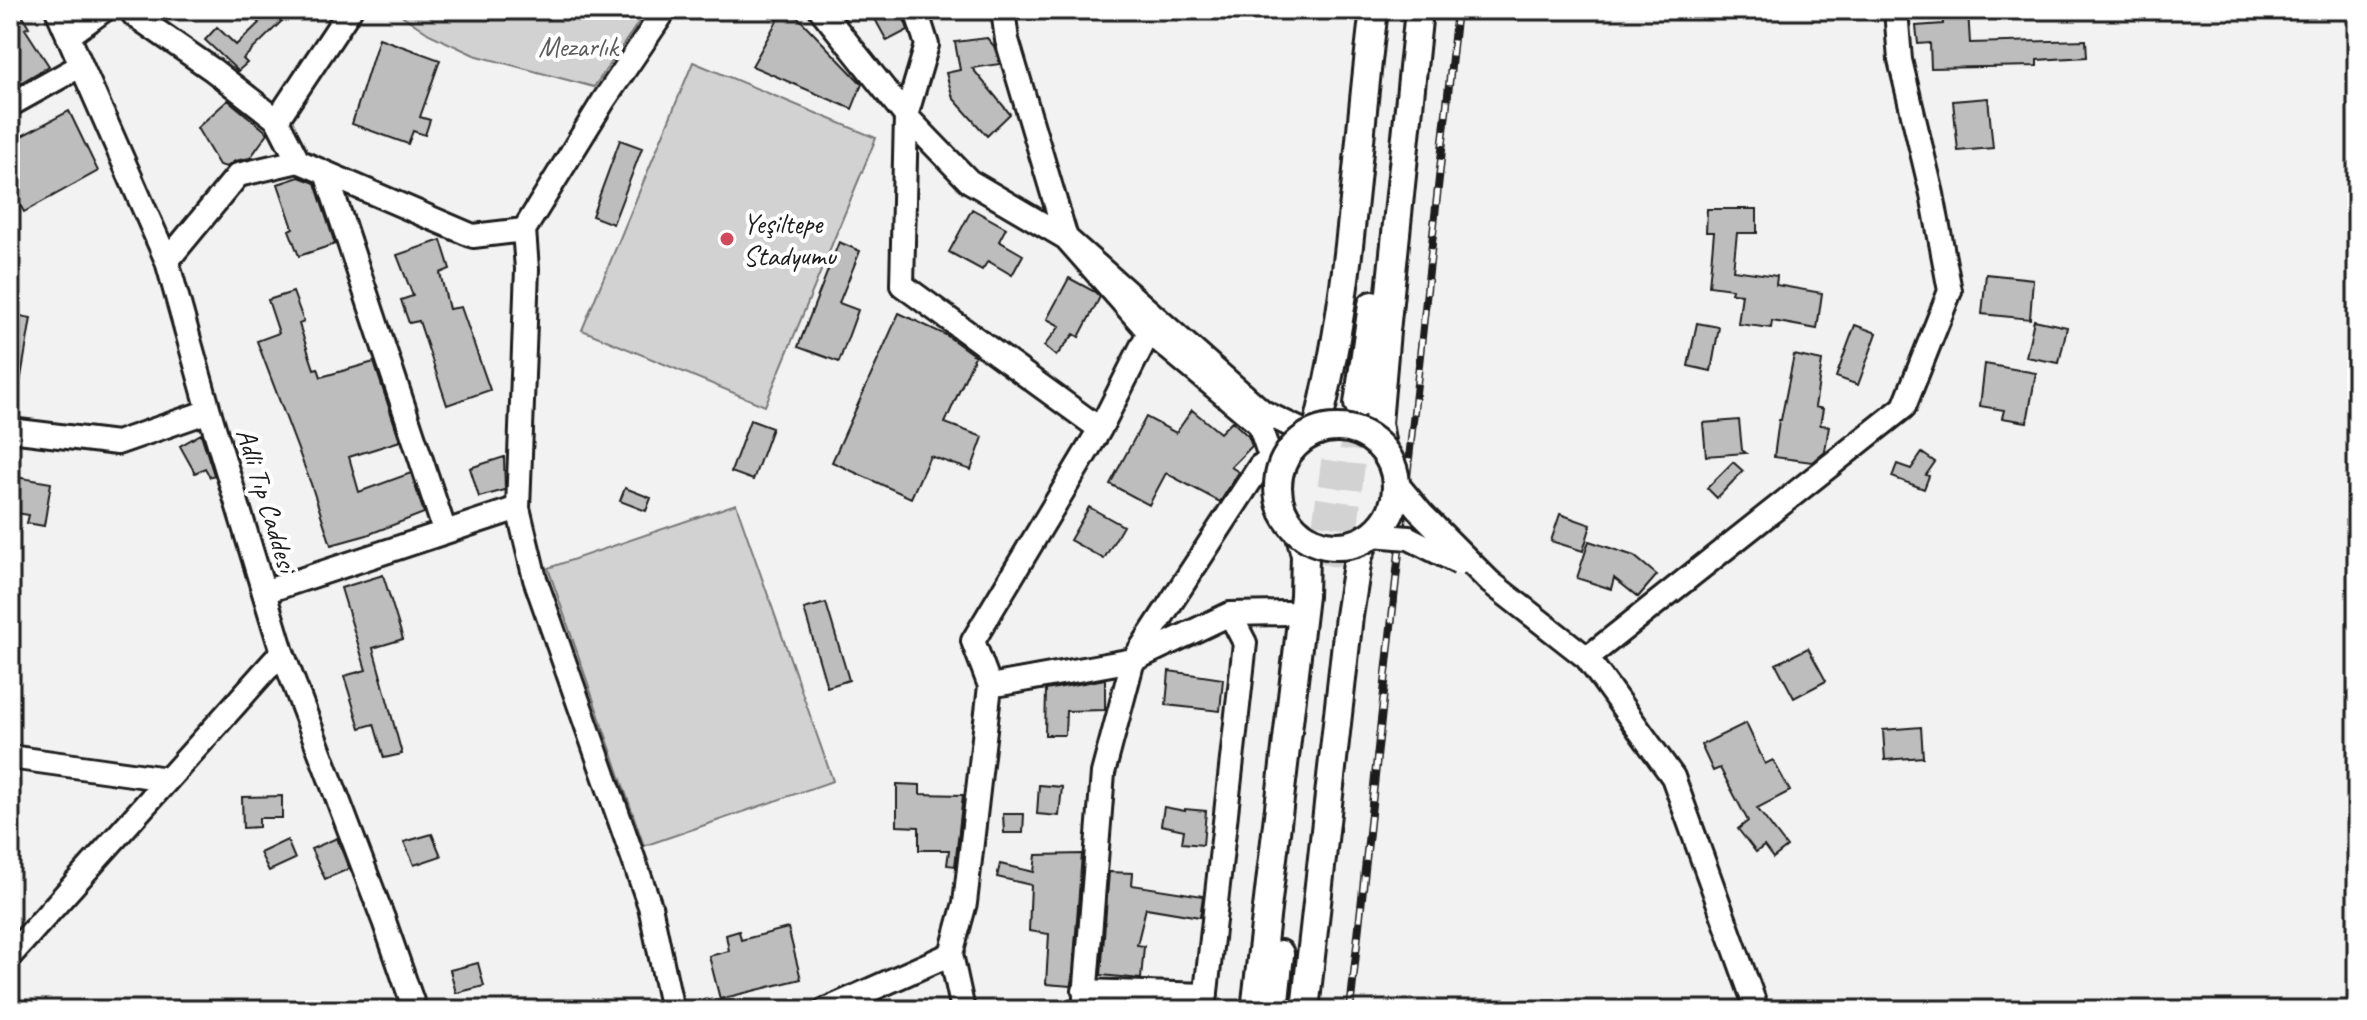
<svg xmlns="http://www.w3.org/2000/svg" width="2367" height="1020" viewBox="0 0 2367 1020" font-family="Caveat,sans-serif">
	<rect width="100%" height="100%" fill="#f2f2f2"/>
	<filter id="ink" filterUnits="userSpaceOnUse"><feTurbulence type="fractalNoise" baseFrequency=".0125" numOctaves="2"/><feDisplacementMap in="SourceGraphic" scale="16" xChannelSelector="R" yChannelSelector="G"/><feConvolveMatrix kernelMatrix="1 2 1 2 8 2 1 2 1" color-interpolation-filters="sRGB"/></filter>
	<g filter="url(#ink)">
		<path fill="#d2d2d2" stroke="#777" stroke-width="2" d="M394 10H647L594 87 474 55 429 34Z
			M693 62 876 138 765 406 582 330Z
			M736 504 833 781 644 846 548 568Z"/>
		<path fill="#bdbdbd" stroke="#1c1c1c" stroke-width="2" d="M10 10H19L29 27 25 29 49 66 10 89Z
			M245 10H293L243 59 247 63 238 71 205 40 217 27 236 45 259 23Z
			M783 10H791L862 84 852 109 752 66Z
			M870 10H901L908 30 887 41Z
			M1942 10H1968L1970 43 2086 40 2087 57 2037 60V66L1931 68 1930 43 1918 44 1916 26 1943 24Z
			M379 38 440 60 420 117 430 120 425 135 413 131 408 144 352 124Z
			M987 38 994 46 1000 64 972 68 1010 114 987 136 953 98 946 73 960 70 955 42Z
			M1988 98 1993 148 1958 151 1953 101Z
			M228 100 268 133 250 158 235 161 227 167 219 165 197 128Z
			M69 111 98 171 24 212 10 187V142Z
			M620 140 642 148 613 224 592 216Z
			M299 177 315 183 335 244 299 256 289 230 293 228 278 184Z
			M972 209 1006 228 999 241 1023 255 1012 275 988 261 982 270 949 252Z
			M1707 209H1757V233H1737L1733 270 1777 276 1776 285 1822 293 1817 329 1772 321 1771 328 1738 324 1742 294 1731 293 1732 289 1709 286 1714 232H1706Z
			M441 240 450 269 440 273 449 309 461 307 490 390 447 405 419 321 409 323 401 300 413 296 397 255Z
			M839 242 860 251 839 303 858 310 839 362 798 347Z
			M1986 274 2033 279 2030 319 1982 314Z
			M1069 278 1095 292 1100 297 1079 337 1074 334 1056 356 1044 346 1060 326 1047 319Z
			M293 292 304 322 299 324 314 369 318 368 321 377 374 362 400 441 349 457 359 492 411 473 424 513 367 535 331 545 311 484 257 341 279 333 268 300Z
			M899 313 946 335 975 356 945 423 983 437 971 470 930 456 911 498 832 462Z
			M10 314 31 318 18 395H10Z
			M2034 320 2067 327 2059 363 2026 357Z
			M1697 323 1719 327 1711 371 1688 366Z
			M1855 325 1877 333 1858 385 1836 377Z
			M1794 355 1822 361 1815 407 1823 409 1820 425 1829 426 1825 451 1812 462 1774 457 1779 420H1781Z
			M1985 364 2036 373 2027 422 2002 418 2004 410 1980 406Z
			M1192 410 1220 433 1232 421 1248 436 1252 446 1231 467 1239 472 1220 502 1166 473 1149 505 1110 484 1146 417 1176 433Z
			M750 420 772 428 753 480 731 472Z
			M1739 420 1742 450 1746 453 1706 456 1703 423Z
			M201 434 214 475 210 477 205 468 195 473 180 446Z
			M1922 453 1935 462 1926 475 1929 476 1924 489 1892 477 1897 464 1911 469Z
			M504 457 505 490 479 497 470 468Z
			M1733 462 1743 471 1717 498 1707 488Z
			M10 476 51 483 44 526 27 523 29 515 10 512Z
			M625 488 651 498 646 511 620 501Z
			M1089 507 1123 526 1104 559 1070 540Z
			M1560 514 1591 525 1583 551 1551 541Z
			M1589 541 1634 556 1657 575 1638 597 1614 578 1611 589 1577 578Z
			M383 575 403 639 373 648 402 754 384 758 374 724 360 728 344 676 366 670 341 588Z
			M826 603 849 680 827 687 804 609Z
			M1808 648 1826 681 1794 698 1776 664Z
			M1169 671 1223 679 1220 711 1166 705Z
			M1105 679V710L1066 711 1065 735H1045L1046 690Z
			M1746 723 1765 764 1773 760 1790 791 1757 808 1787 847 1773 858 1764 846 1756 852 1738 829 1748 821 1720 768 1713 771 1701 745Z
			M1921 727 1923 757 1885 760 1883 730Z
			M897 784 920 785V794L963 795 955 866 947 865 949 850H919V827L897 826Z
			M1039 785 1062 787 1059 816 1037 814Z
			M282 796V818H259V827L243 828 242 797Z
			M1164 807 1185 811V809L1206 811 1203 845 1182 843 1184 830 1161 825Z
			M1003 814H1024L1023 833H1004Z
			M432 834 441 856 414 865 404 842Z
			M337 838 349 869 325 879 311 849Z
			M287 840 295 859 269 871 260 853Z
			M1082 854 1072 984 1071 986 1046 984 1049 934 1029 931 1031 885 997 877 1000 864 1034 872 1036 855Z
			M1109 872 1133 873 1132 885 1203 896 1200 917 1146 908 1137 945 1144 946 1141 979 1101 975Z
			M788 928 801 979 720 999 709 956 729 951 726 935 739 931 741 940Z
			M478 963 484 986 456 993 450 970Z"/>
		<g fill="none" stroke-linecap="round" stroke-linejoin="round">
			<path stroke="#d2d2d2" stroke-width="26" stroke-dasharray="26 13" stroke-linecap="butt" d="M1320 564 1336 448
				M1341 567 1358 404"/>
			<g stroke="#1c1c1c" stroke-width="28">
				<path id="minor" d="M57 10 167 261 209 411 282 652 384 921 415 1010
					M131 10 134 15 213 70 277 120 298 161 473 236 524 230 604 100 665 10
					M821 10 906 116 969 181 1066 238
					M916 10 927 45 906 116 902 285 1100 429
					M1003 10 1007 40 1066 238
					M68 36 104 10
					M10 105 80 66
					M277 120 350 10
					M326 173 445 532
					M524 230 527 269 518 508 535 579 650 906 672 1010
					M167 261 238 175 298 161
					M10 430 117 443 209 411
					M1278 480 1259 424 1149 332 1066 238 1263 412 1309 434
					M1490 582 1587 658 1673 777 1757 1010
					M264 592 518 508
					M1230 614 1288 613
					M1587 658 1904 407 1950 291 1932 194 1900 60 1896 10
					M1134 659 1260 466
					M1133 660 1230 614 1245 643 1204 1010
					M990 686 973 641 1100 429 1149 332
					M10 757 167 779
					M10 956 282 652
					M1084 991 1206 995
					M825 1010 951 954
					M963 1010 951 954 965 903 990 686 1133 660 1103 773 1084 1010"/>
			</g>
			<g stroke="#1c1c1c" stroke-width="32">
				<path id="major" d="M1358 404 1372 305
					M1316 432C1352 295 1356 150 1374 10
					M1382 447 1378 423 1386 331 1419 10
					M1255 1010 1304 596 1305 555 1299 532
					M1274 1010 1280 954
					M1305 1010 1349 616 1358 558 1366 538"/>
			</g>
			<use href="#minor" stroke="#fff" stroke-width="22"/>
			<use href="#major" stroke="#fff" stroke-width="26"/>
			<g stroke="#1c1c1c" stroke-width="8">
				<path id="rail" d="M1350 1010 1457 10"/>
			</g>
			<use href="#rail" stroke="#fff" stroke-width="5" stroke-dasharray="15" stroke-linecap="butt"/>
			<g stroke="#1c1c1c" stroke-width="28" stroke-linecap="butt">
				<path id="minor-bridge" d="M1397 484 1422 514 1490 582
					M1372 535 1409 538 1459 563"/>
			</g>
			<g stroke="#1c1c1c" stroke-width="32" stroke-linecap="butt">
				<path id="major-bridge" d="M1278 487a59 59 0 1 1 118 0a59 59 0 1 1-118 0Z"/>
			</g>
			<use href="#minor-bridge" stroke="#fff" stroke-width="22"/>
			<use href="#major-bridge" stroke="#fff" stroke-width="26"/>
		</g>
	</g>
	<circle fill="#d1495b" stroke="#fff" stroke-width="3" cx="727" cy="239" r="8"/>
	<g text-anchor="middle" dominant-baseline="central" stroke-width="8" stroke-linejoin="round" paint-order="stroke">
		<g font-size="28" fill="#5c5c5c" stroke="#fff">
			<text x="578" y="46">Mezarlık</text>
		</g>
		<g font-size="28" fill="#1c1c1c" stroke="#fff" text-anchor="start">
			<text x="743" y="223">Yeşiltepe<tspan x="743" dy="32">Stadyumu</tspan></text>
		</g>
		<g font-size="28" fill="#1c1c1c" stroke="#fff">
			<text transform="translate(267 500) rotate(73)">Adli Tıp Caddesi</text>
		</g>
	</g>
	<rect width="2367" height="1020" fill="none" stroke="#fff" stroke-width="40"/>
	<rect x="20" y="20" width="2327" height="980" fill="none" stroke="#1c1c1c" stroke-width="3" filter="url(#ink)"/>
</svg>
